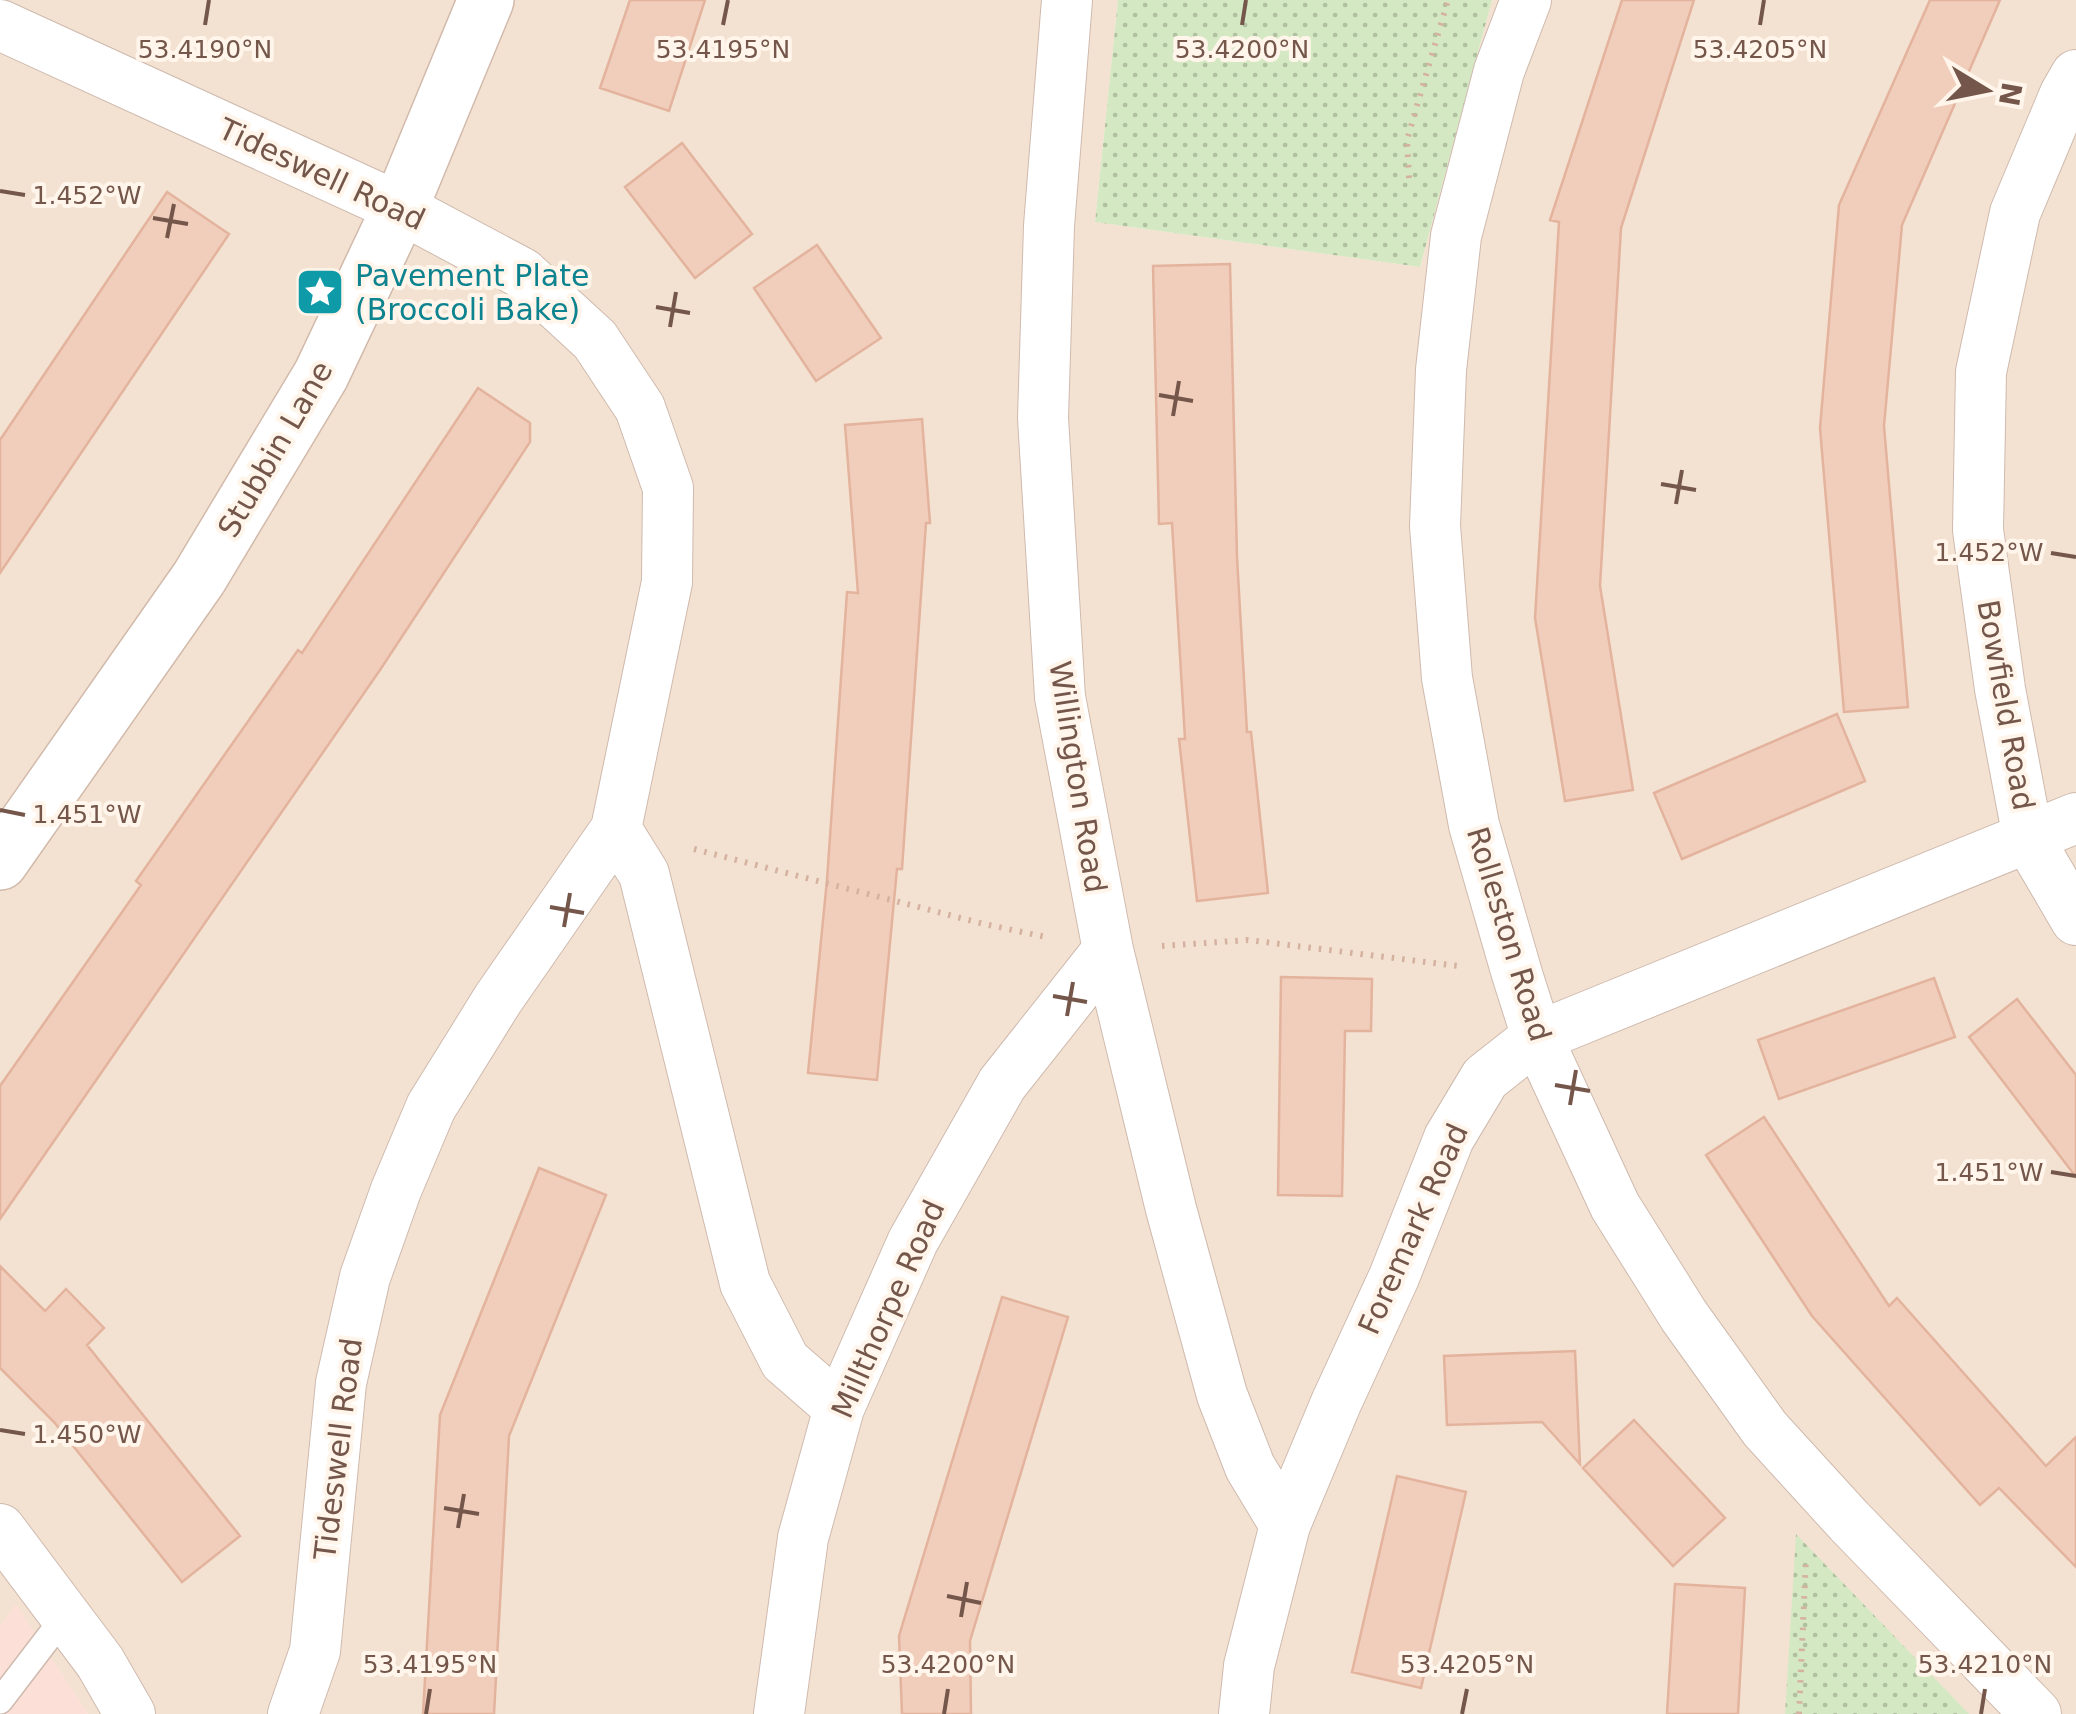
<svg xmlns="http://www.w3.org/2000/svg" width="2076" height="1714" viewBox="0 0 2076 1714" font-family="'DejaVu Sans',sans-serif">
	<defs>
		<pattern id="grass-dots" width="8" height="8" patternUnits="userSpaceOnUse" patternTransform="scale(2.5)"><rect width="8" height="8" fill="#d4e9c3"/><path d="M2 2h.1M6 6h.1" fill="none" stroke="#b1c0a0" stroke-width="1.8" stroke-linecap="round"/></pattern>
	</defs>
	<rect width="100%" height="100%" fill="#fcf1e4"/>
	<path fill="#f3e2d2" d="M0 0H1118L1095 222 1420 267 1492 0H2076V1714H88L16 1605 0 1627Z"/>
	<path fill="#fce0d8" d="M16 1604 88 1714H0V1627Z"/>
	<path fill="url(#grass-dots)" d="M1118 0H1492L1420 267 1095 222Z
		M1796 1534 1969 1714H1785Z"/>
	<path fill="#f1cebc" stroke="#e3b39d" stroke-width="2.5" d="M630 0H705L669 111 600 88Z
		M1622 0H1694L1621 228 1600 586 1633 790 1565 801 1535 618 1559 222 1550 220Z
		M1930 0H2000L1902 225 1884 426 1908 707 1844 712 1820 428 1839 205Z
		M682 143 752 234 695 278 625 187Z
		M167 192 229 234 0 573V440Z
		M817 245 881 338 816 381 754 288Z
		M1230 264 1237 557 1247 732H1251L1268 893 1197 901 1179 739H1185L1172 523 1159 524 1153 266Z
		M478 388 530 423V442L380 670 0 1219V1086L141 885 136 881 298 650 302 653Z
		M922 419 930 523H926L902 869H897L877 1080 808 1073 827 880 847 592 858 593 845 425Z
		M1837 714 1865 781 1682 859 1654 793Z
		M1281 977 1372 979 1371 1031H1345L1342 1196 1278 1195Z
		M1934 978 1955 1037 1779 1099 1758 1040Z
		M2017 999 2076 1075V1177L1969 1037Z
		M1764 1117 1889 1306 1897 1298 2046 1466 2076 1437V1567L1999 1488 1980 1505 1812 1316 1706 1155Z
		M539 1168 606 1195 509 1436 494 1714H423L440 1415Z
		M0 1266 45 1311 66 1289 104 1328 87 1345 240 1536 182 1582 54 1422 0 1368Z
		M1002 1297 1068 1317 970 1641 971 1714H902L899 1636Z
		M1575 1351 1580 1464 1542 1422 1447 1425 1444 1356Z
		M1634 1420 1725 1518 1673 1566 1583 1468Z
		M1397 1476 1466 1492 1421 1688 1352 1672Z
		M1675 1584 1745 1588 1738 1714H1667Z"/>
	<g fill="none" stroke-linecap="round" stroke-linejoin="round">
		<g stroke="#cfbaae" stroke-width="28">
			<path id="service" d="M0 1701 65 1616"/>
		</g>
		<g stroke="#cfbaae" stroke-width="52">
			<path id="minor" d="M1067 0 1049 226 1043 418 1060 697 1108 950 1171 1209 1222 1395 1250 1467 1285 1525
				M1526 0 1499 71 1456 236 1441 370 1435 526 1447 678 1474 825 1517 974 1537 1037 1615 1206 1684 1316 1765 1429 1849 1521 2036 1714
				M0 25 400 208 522 273 595 340 640 408 668 488 667 582 616 829 498 999 431 1107 396 1190 365 1277 341 1383 315 1651 293 1714
				M2076 75 2065 94 2015 213 1981 372 1978 530 2000 689 2028 838 2076 920
				M616 829 644 874 745 1283 785 1361 839 1408
				M0 1529 100 1662 130 1714
				M779 1714 803 1538 839 1408 913 1241 1002 1084 1108 950
				M1244 1714 1249 1666 1285 1525 1336 1403 1394 1277 1449 1138 1485 1078 1537 1037 2076 818"/>
		</g>
		<g stroke="#d2baab" stroke-width="58">
			<path id="secondary" d="M0 862 199 578 321 375 400 208 486 0"/>
		</g>
		<path stroke="#d5b19f" stroke-width="6" stroke-dasharray="2.5 8" stroke-linecap="butt" d="M1409 178 1407 140 1448 0
			M694 849 984 924 1046 937
			M1162 946 1248 940 1458 966
			M1799 1714 1806 1558"/>
		<use href="#service" stroke="#fff" stroke-width="25"/>
		<use href="#minor" stroke="#fff" stroke-width="50"/>
		<use href="#secondary" stroke="#fff" stroke-width="55"/>
	</g>
	<path fill="none" stroke="#74564a" stroke-width="4" d="M205 25 209 0M723 25 728 0M1242 25 1246 0M1760 25 1764 0M0 191 25 195M153 218 188 224M167 238 174 204M656 307 690 313M670 327 676 292M1159 395 1193 401M1173 416 1179 381M1661 484 1696 490M1676 504 1682 470M2051 553 2076 557M0 810 25 815M550 907 584 913M564 927 570 893M1053 996 1087 1002M1067 1016 1073 982M1555 1085 1590 1091M1570 1105 1576 1070M2051 1172 2076 1176M0 1430 25 1434M444 1508 479 1514M458 1528 464 1494M947 1596 981 1603M961 1617 967 1582M426 1714 430 1689M944 1714 948 1689M1462 1714 1467 1689M1981 1714 1985 1689"/>
	<defs>
		<g id="sight-square" transform="scale(2.5)"><rect x="-9" y="-9" width="18" height="18" rx="4" fill="#0f9aa8" stroke="#fff5ea"/><path d="M0-6L1.8-2.2L6-1.7L2.9 1.2L3.7 5.4L0 3.3L-3.7 5.4L-2.9 1.2L-6-1.7L-1.8-2.2Z" fill="#fff"/></g>
	</defs>
	<g fill-rule="evenodd">
		<use href="#sight-square" x="320" y="292"/>
	</g>
	<g text-anchor="middle" dominant-baseline="central" stroke-width="8" stroke-linejoin="round" paint-order="stroke">
		<g font-size="30" fill="#74564a" stroke="#fff5ea">
			<text transform="translate(322 174) rotate(25)">Tideswell Road</text>
			<text transform="translate(275 449) rotate(-60)">Stubbin Lane</text>
			<text transform="translate(2006 705) rotate(80)">Bowfield Road</text>
			<text transform="translate(1078 777) rotate(81)">Willington Road</text>
			<text transform="translate(1509 934) rotate(73)">Rolleston Road</text>
			<text transform="translate(1413 1229) rotate(-66)">Foremark Road</text>
			<text transform="translate(888 1309) rotate(-66)">Millthorpe Road</text>
			<text transform="translate(338 1449) rotate(-83)">Tideswell Road</text>
		</g>
		<g font-size="30" fill="#0d838f" stroke="#fff5ea" text-anchor="start">
			<text x="355" y="275">Pavement Plate<tspan x="355" dy="34">(Broccoli Bake)</tspan></text>
		</g>
	</g>
	<g font-size="25" text-anchor="middle" fill="#74564a" stroke="#fff5ea" stroke-width="8" stroke-linejoin="round" paint-order="stroke">
		<text x="723" y="58">53.4195°N</text>
		<text x="1242" y="58">53.4200°N</text>
		<text x="1760" y="58">53.4205°N</text>
		<text x="205" y="58">53.4190°N</text>
		<text x="87" y="204">1.452°W</text>
		<text x="1989" y="561">1.452°W</text>
		<text x="87" y="823">1.451°W</text>
		<text x="1989" y="1181">1.451°W</text>
		<text x="87" y="1443">1.450°W</text>
		<text x="430" y="1673">53.4195°N</text>
		<text x="948" y="1673">53.4200°N</text>
		<text x="1467" y="1673">53.4205°N</text>
		<text x="1985" y="1673">53.4210°N</text>
	</g>
	<g transform="translate(1986 90) rotate(100)" stroke="#fff5ea" stroke-width="8" paint-order="stroke">
	<path d="M0-8L18 38L0 25L-18 38Z" fill="#74564a"/>
	<text y="-15" font-size="28" font-weight="bold" text-anchor="middle" fill="#74564a">N</text>
	</g>
</svg>
